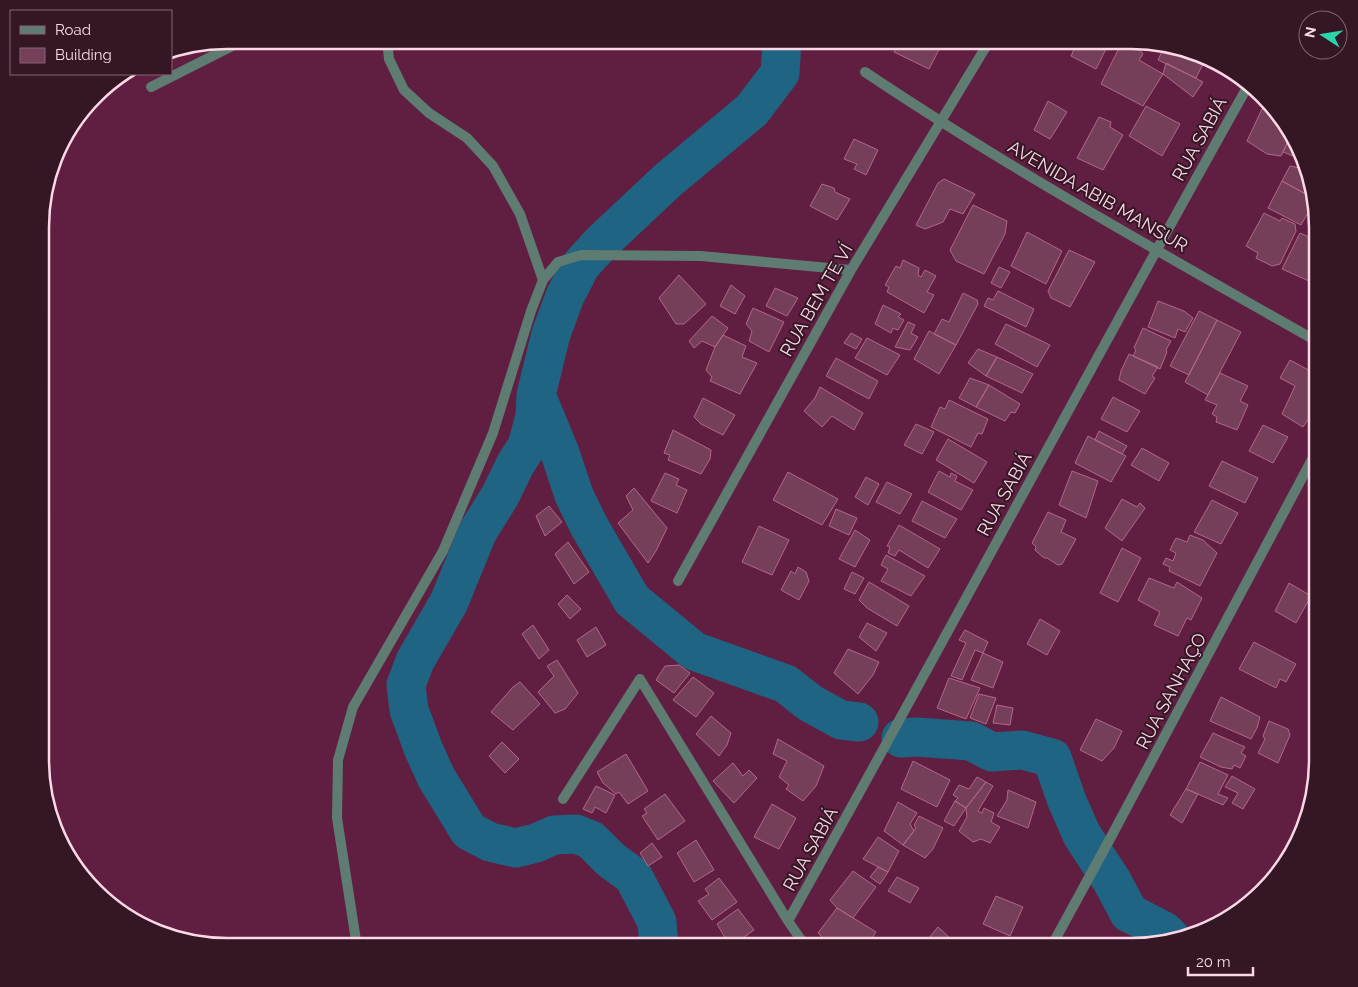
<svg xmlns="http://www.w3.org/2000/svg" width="1358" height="987" viewBox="0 0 1358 987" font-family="Raleway,sans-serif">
	<rect width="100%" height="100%" fill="#601e40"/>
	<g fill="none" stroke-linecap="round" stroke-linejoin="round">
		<path stroke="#1f6483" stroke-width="39" d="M536 395 560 453 574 495 589 526 632 600 694 651 786 684 810 703 841 720 859 722
			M901 738 917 737 971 741 992 752 1022 750 1052 758 1067 801 1082 835 1112 881 1129 913 1164 931 1171 938
			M659 947 657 922 633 876 611 860 591 840 576 834 554 835 536 843 516 848 490 842 469 831 436 777 423 748 409 710 406 685 415 661 449 602 478 531 500 496 515 465 527 446 535 416 536 395 551 334 565 296 581 265 602 242 668 180 752 110 780 73 782 40"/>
	</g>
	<path fill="#763f59" stroke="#b2678a" d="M900 40H944L929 69 894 52Z
		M1078 40H1089L1106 49 1096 69 1071 56Z
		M1122 42 1139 49 1143 54 1139 60 1163 74 1143 106 1101 84Z
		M1165 45 1190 51 1206 58 1196 78 1158 60Z
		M1166 63 1203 82 1193 97 1163 74Z
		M1048 101 1067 112 1050 139 1034 130Z
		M1146 106 1180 124 1162 156 1129 136Z
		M1262 109 1275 115 1291 135 1281 156 1267 154 1247 141Z
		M1099 117 1111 122 1110 127 1123 135 1103 170 1077 158Z
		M1291 135 1299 144 1303 160 1283 152Z
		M854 139 878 150 866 175 854 169 857 164 844 159Z
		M1290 166 1305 169 1313 198 1282 181Z
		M944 179 975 194 963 214 950 209 943 222 925 229 916 225 938 183Z
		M1282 181 1313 198 1314 202 1301 225 1268 208Z
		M822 184 834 188 835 192 850 199 837 220 810 206Z
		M973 205 1007 221 1005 234 984 274 956 261 950 250Z
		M1264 213 1280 221 1282 218 1295 224 1296 231 1280 264 1272 266 1256 258 1258 253 1246 246Z
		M1027 232 1062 251 1046 284 1011 266Z
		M1300 233 1318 241V265L1309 281 1282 269Z
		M1069 250 1095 262 1070 307 1051 298 1048 291Z
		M903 260 919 268 918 275 921 277 925 270 936 276 927 292 934 295 924 313 887 292 889 287 885 285 896 266 900 268Z
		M999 267 1010 272 1001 288 991 283Z
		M679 275 706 304 684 324H676L659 298Z
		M731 285 745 296 735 314 720 306Z
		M775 288 798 298 787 316 766 306Z
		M998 291 1034 309 1026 327 984 306 988 298 993 300Z
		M963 293 977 300 978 304 956 345 934 334 942 319 949 322Z
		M1158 301 1184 311 1193 318 1185 332 1178 329 1175 338 1148 327Z
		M883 305 901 314 898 317 904 320 898 330 893 328 891 333 875 324Z
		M753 308 784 322 769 352 749 341 752 331 746 324Z
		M1199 311 1217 320 1189 375 1170 366Z
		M712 316 728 328 715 347 702 341 694 348 689 341Z
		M1217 320 1241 332 1208 395 1185 382Z
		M908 322 915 325 911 333 918 337 910 350 895 347Z
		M1006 324 1050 345 1037 367 995 344Z
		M1143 328 1171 341 1166 350 1167 352 1160 369 1133 356 1136 350 1134 348Z
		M929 331 956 345 939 374 914 359Z
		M851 333 862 339 856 349 844 343Z
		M723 335 746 346 742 357 757 363 740 394 710 381 712 377 706 370 715 347Z
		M867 338 900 355 887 375 855 358Z
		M978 349 997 357 986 376 968 363Z
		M1129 354 1158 367 1152 376 1155 378 1145 394 1119 380 1121 371Z
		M997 357 1033 374 1022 393 986 376Z
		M836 358 878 381 869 399 826 376Z
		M1290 360 1312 372 1318 387V394L1313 402 1315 409 1303 427 1282 414 1295 386 1280 378Z
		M1220 373 1248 386 1240 401 1248 405 1237 430 1216 422 1217 417 1212 414 1217 405 1205 400Z
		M970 378 989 385 976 407 959 398Z
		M989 385 1020 404 1015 413 1011 412 1005 421 976 407Z
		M820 387 863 413 854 430 832 416 822 427 804 411 815 398Z
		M1113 397 1140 411 1127 432 1101 419Z
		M703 398 735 415 723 435 701 424 694 417Z
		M949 400 988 419 982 434 978 433 971 447 931 427 940 407 945 409Z
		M916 424 934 432 922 454 904 445Z
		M1263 425 1288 437 1273 463 1249 451Z
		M673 430 711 450 710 459 701 474 668 460 670 455 664 453Z
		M1099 431 1127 446 1122 454 1095 440Z
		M1088 436 1126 456 1111 482 1075 463Z
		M948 439 987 462 974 483 936 460Z
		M1142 448 1169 463 1159 481 1131 465Z
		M1222 461 1258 478 1245 503 1209 486Z
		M939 471 950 477 951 473 957 476 955 481 973 490 961 510 928 492Z
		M1072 471 1098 481 1086 518 1059 505Z
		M788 472 838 499 822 525 773 500Z
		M665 473 679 479 676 485 687 490 677 513 651 501Z
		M866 477 879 484 868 505 855 497Z
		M887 482 912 494 900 514 876 502Z
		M634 488 667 528 656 551 648 563 618 523 633 510 626 496Z
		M1122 499 1137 507 1140 503 1145 508 1122 541 1105 528Z
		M1212 500 1238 513 1221 544 1194 532Z
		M922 501 957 519 945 538 912 521Z
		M549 506 562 522 545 536 536 516Z
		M836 509 857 518 849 535 829 526Z
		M1048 512 1066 520 1061 532 1076 539 1062 564 1058 565 1047 558H1044L1035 550 1036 547 1032 543Z
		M899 525 940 549 928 568 899 550 895 556 888 553 890 547 887 546Z
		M759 526 789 540 772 575 742 562Z
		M855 530 870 540 855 567 839 559Z
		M1190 535 1203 540 1217 553 1200 586 1169 571 1170 567 1163 564 1166 558 1173 561 1176 553 1170 550 1176 538 1187 542Z
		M568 542 589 572 574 584 555 554Z
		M1122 548 1141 558 1118 602 1100 593Z
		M886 555 925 576 911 596 881 581 888 569 881 565Z
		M798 567 806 572 809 581 799 600 781 590 791 571 795 574Z
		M852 572 864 578 855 594 844 589Z
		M1149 578 1174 588 1177 582 1202 598 1191 620 1187 618 1178 636 1154 625 1160 612 1138 600Z
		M869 582 909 606 897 626 867 608 859 600Z
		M1289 583 1311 596 1296 623 1275 611Z
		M567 595 581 609 570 619 558 604Z
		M1040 619 1060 631 1047 655 1027 644Z
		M867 623 887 633 876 651 859 637Z
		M533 625 549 650 539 659 522 634Z
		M596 627 606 645 587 657 577 640Z
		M965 630 988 642 983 653 975 650 962 680 951 676 966 643 959 640Z
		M1254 642 1296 664 1286 682 1280 679 1276 688 1239 669Z
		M848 649 879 662 873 675 858 694 834 673Z
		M983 653 1003 662 993 688 971 680Z
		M557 660 578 693 565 709 555 713 538 692 554 676 547 666Z
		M679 665 690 673 674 693 656 680 665 666Z
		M693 677 714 693 696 717 673 700Z
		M949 678 980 688 966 719 937 708Z
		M520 682 540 704 513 730 491 712 513 687Z
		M979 694 996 698 986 724 970 718Z
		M1221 697 1260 717 1257 728 1251 739 1210 721Z
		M997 705 1013 708 1010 725 993 723Z
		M711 716 731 733 727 745 719 756 696 734Z
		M1096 719 1122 731 1114 748 1102 761 1080 750Z
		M1269 721 1288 729 1290 735 1278 763 1258 753 1265 739 1263 736Z
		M1213 733 1245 747 1241 753 1246 756 1240 768 1234 765 1232 769 1221 767 1200 757Z
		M778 739 824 766 816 786 803 801 786 789 789 785 779 777 787 761 773 754Z
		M502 742 519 759 505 773 489 756Z
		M626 754 648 791 628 804 619 792 616 794 603 783 597 772Z
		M913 761 950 780 937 807 901 789Z
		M1200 762 1228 775 1218 794 1228 798 1223 805 1186 789Z
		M733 763 743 776 749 770 757 778 734 803 713 781Z
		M1232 776 1255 789 1243 809 1232 803 1238 793 1225 787Z
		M977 777 986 782 966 808 955 801 958 798 953 795 959 785 969 789Z
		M986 782 993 786 978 811 982 813 984 808 994 813 991 822 1000 827 990 843 981 839 973 842 959 831 967 817 966 808Z
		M596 786 615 795 606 813 595 807 592 813 583 809Z
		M1186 789 1198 794 1182 823 1170 815Z
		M1008 790 1036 802 1028 828 997 816 1007 800Z
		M665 794 685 821 658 840 642 816 647 813 644 809Z
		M955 801 966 808 954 826 944 821Z
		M898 802 917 813 910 824 914 831 903 845 884 831Z
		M772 804 796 818 779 849 754 837Z
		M919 816 943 828 933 849 925 858 903 845 916 828 914 825Z
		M878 837 899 851 888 872 863 859Z
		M696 840 714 870 694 882 677 853Z
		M652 843 662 857 648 866 640 853Z
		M878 867 888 872 880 884 870 877Z
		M853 871 876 887 853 918 837 908 830 900Z
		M897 877 919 888 910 903 888 891Z
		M719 878 737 902 712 920 698 901 709 894 705 889Z
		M996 896 1023 907 1010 936 983 924Z
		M837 908 876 932 866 947H833L818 933Z
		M738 909 754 930 733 945 727 941 717 924Z
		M938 927 949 937 941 947H937L928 939Z"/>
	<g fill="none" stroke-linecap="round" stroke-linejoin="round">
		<path stroke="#5e7c71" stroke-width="10" d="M387 40 389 59 404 90 429 113 467 138 493 166 520 214 543 280
			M865 72C1011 170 1165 255 1318 342
			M151 87 244 40
			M678 581 851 270 990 40
			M563 799 640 679 788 921 806 947
			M788 921C944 643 1093 361 1249 84
			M357 947 337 818 338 760 353 707 443 551 493 433 531 311 543 280 558 262 581 255 701 256 851 270
			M1051 947 1111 837 1318 448"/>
	</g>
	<g text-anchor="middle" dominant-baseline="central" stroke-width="4" stroke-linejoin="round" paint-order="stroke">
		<g font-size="18" fill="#fad8e6" stroke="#341624">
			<text transform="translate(1199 139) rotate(-61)">RUA SABIÁ</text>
			<text transform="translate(1098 196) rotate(30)">AVENIDA ABIB MANSUR</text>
			<text transform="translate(816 300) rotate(-60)">RUA BEM TE VÍ</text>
			<text transform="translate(1004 494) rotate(-61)">RUA SABIÁ</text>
			<text transform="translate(1171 691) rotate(-62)">RUA SANHAÇO</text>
			<text transform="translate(810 849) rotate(-61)">RUA SABIÁ</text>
		</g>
	</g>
	<path d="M0 0H1358V987H0ZM227 49H1131A178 178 0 0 1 1309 227V760A178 178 0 0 1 1131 938H227A178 178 0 0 1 49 760V227A178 178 0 0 1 227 49Z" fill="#341624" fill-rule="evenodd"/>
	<path fill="none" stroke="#fad8e6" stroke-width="2.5" d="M227 49H1131A178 178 0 0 1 1309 227V760A178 178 0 0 1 1131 938H227A178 178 0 0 1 49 760V227A178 178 0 0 1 227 49Z"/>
	<rect x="10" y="10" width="162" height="65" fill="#341624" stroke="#836472"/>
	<rect x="20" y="26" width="25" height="8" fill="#5e7c71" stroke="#836472"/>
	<text x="55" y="35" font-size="15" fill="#fad8e6">Road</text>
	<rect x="20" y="48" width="25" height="15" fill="#763f59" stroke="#836472"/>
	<text x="55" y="60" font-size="15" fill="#fad8e6">Building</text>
	<g transform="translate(1323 35) rotate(282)"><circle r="24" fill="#341624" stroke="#836472"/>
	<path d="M0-4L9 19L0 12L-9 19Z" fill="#2ad5ac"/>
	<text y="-8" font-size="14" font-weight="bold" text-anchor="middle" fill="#fad8e6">N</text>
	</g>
	<path d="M1188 967v8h65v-8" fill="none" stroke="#fad8e6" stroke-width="2.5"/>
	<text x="1196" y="967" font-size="15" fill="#fad8e6" stroke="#341624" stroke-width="4" paint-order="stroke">20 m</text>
</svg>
